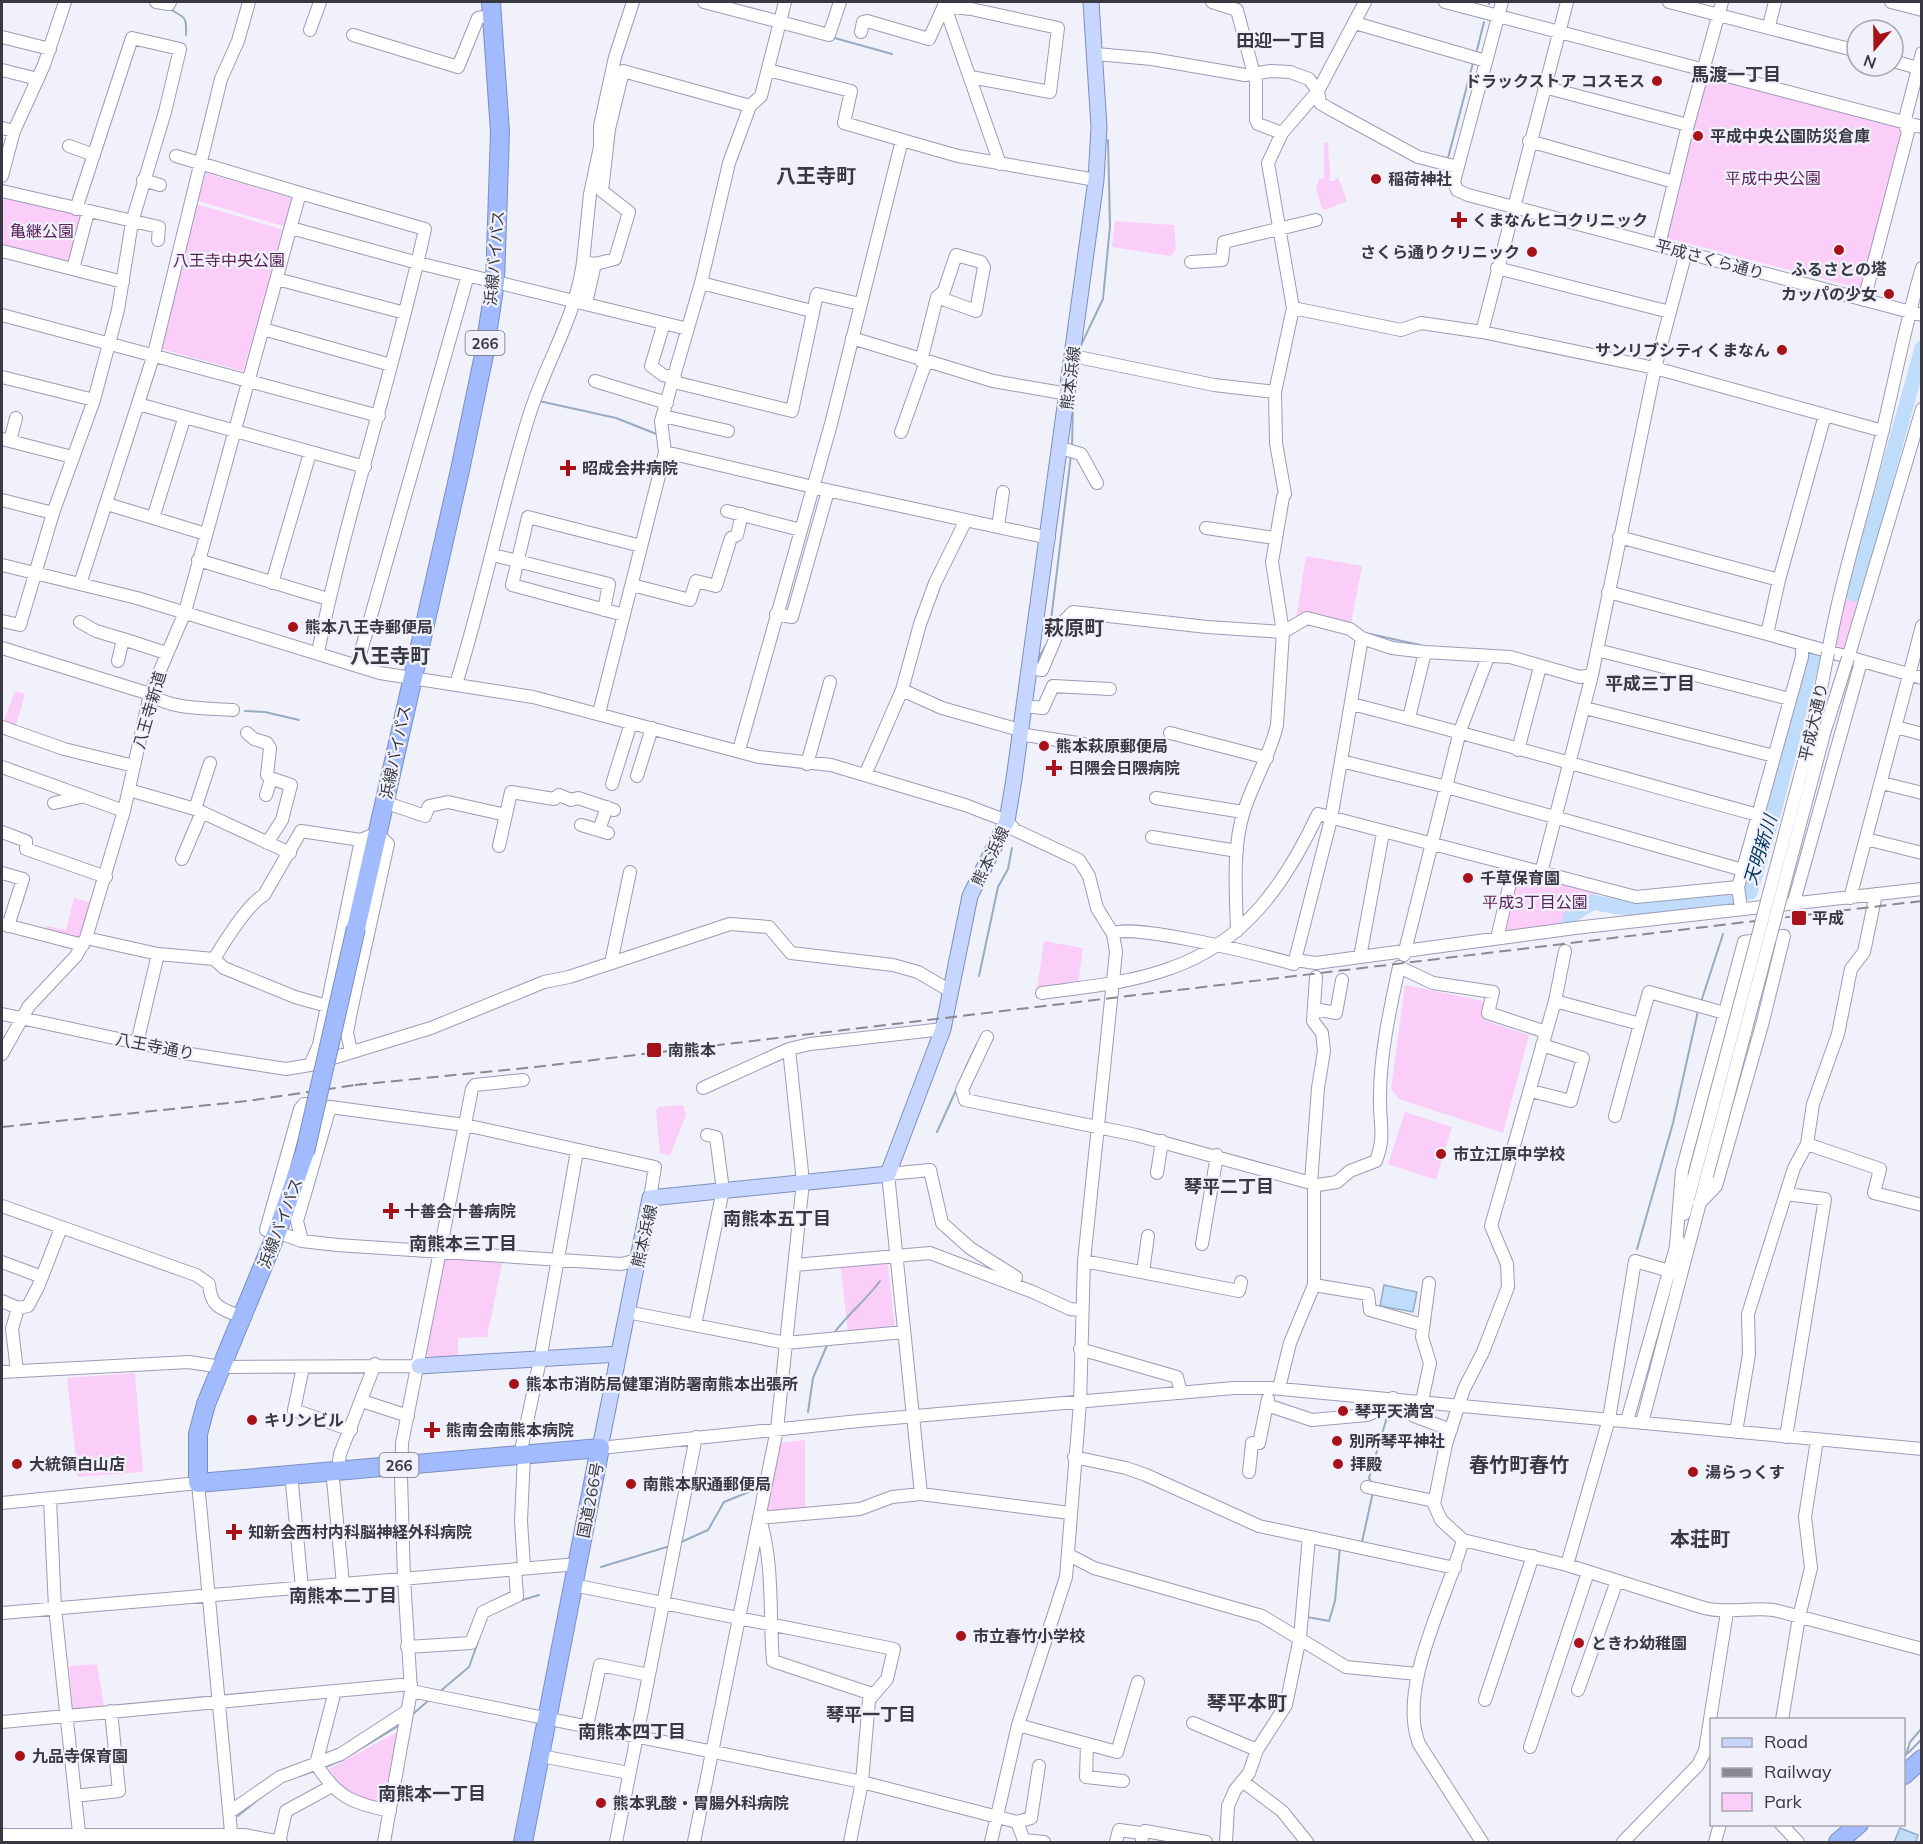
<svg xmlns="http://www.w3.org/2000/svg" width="1923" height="1844" viewBox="0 0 1923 1844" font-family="Mulish,'Noto Sans JP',sans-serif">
	<rect width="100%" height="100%" fill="#f1f1fc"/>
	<path fill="#facef8" d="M1708 75 1904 126 1863 289 1663 237Z
		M1329 142C1326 157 1333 165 1329 181H1334L1338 177 1347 201 1325 210 1322 209 1316 189 1319 179 1324 178V143Z
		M206 173 294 199 286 227 198 201Z
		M2 194 85 214 71 266 2 249Z
		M197 204 284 230 243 371 161 349Z
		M1115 221 1174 225 1176 250 1170 256 1112 247Z
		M1306 556 1362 566 1351 624C1333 618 1313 608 1296 619Z
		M1846 591 1863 596 1844 649 1841 650 1835 643Z
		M15 691 25 694 15 729 2 726Z
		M1517 871 1599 893C1575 900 1568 901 1560 926L1503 935Z
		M74 898 92 903 79 941 45 932 47 926 66 930Z
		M1044 941 1083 948 1078 984 1037 990Z
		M1405 985 1484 1001 1481 1013 1486 1021 1529 1035 1503 1133 1399 1099 1391 1089Z
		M683 1105 686 1115 670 1155 660 1153 656 1111 658 1107Z
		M1405 1112 1452 1127 1436 1180 1388 1164Z
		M445 1258 502 1263 487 1337 458 1338V1356L429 1357 424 1353Z
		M887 1258 895 1328 848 1333 840 1263Z
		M135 1373 143 1472 78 1477 67 1378Z
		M805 1440V1507L764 1513 774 1444Z
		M97 1664 104 1705 73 1709 69 1666Z
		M399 1731 386 1803 382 1806 348 1796 327 1770Z"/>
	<path fill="#bfdcfa" stroke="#97abc3" stroke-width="1.5" d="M1384 1285 1417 1292 1413 1312 1380 1306Z
		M1900 1828 1918 1835 1916 1842H1894Z"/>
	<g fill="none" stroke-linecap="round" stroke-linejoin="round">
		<path stroke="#97abc3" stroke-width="2" d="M1489 4 1490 2
			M170 9C184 18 187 15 186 35
			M831 37 892 54
			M1477 50 1484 22
			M1448 158 1473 63
			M1081 345 1103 299 1110 226 1108 140
			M539 401 616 418 659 435
			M1072 446 1073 402 1078 367
			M1370 634 1420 645
			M1049 637 1071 455
			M1038 659 1047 643
			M245 711 265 712 299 720
			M979 976 998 887 1008 869 1012 848
			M1701 1002 1723 934
			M965 1069 977 1044
			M937 1132 957 1088
			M1637 1249 1673 1123 1698 1011
			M834 1333C848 1314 866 1300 880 1281
			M808 1412 813 1378 828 1343
			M1371 1482 1369 1478 1387 1417
			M1362 1542 1373 1492
			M679 1543 708 1530 724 1502 761 1487
			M601 1567 670 1546
			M519 1601 539 1595
			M1307 1617 1329 1621 1335 1601 1340 1547
			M438 1693 469 1667 478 1642
			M413 1714 429 1700
			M1908 1753 1922 1739
			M1906 1755 1910 1742 1922 1728
			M347 1757 400 1725
			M323 1768 342 1760
			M300 1776 314 1771
			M238 1816 261 1797"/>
		<path stroke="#bfdcfa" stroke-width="15" d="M1854 594 1922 348
			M1568 926 1571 916 1593 902C1645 916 1698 903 1750 892L1775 808 1813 657"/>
		<g stroke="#9d9bb6" stroke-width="14">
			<path id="minor" d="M156 2 169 4 170 2
				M704 2 829 35 840 2
				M1212 2 1237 10 1256 82V120L1258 124 1282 133
				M1445 2 1922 127
				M1502 2 1456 174 1454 182 1457 190 1468 195 1922 315
				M1669 2 1857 51
				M1891 2 1922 10
				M944 4 1000 164
				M1355 23 1486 61
				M1769 26 1775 2
				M310 30 320 2
				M861 32 863 22 867 21 929 39 944 6 971 9 1058 28 1050 92 971 77
				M353 35 458 67 478 18 492 15
				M2 37 50 49
				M1096 54 1152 59 1245 75 1271 71 1290 72 1309 79 1318 91 1320 103 1330 109 1418 157 1458 167
				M1893 61 1918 68
				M2 70 38 79
				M768 70 851 91 844 123 902 140
				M1544 87 1688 125
				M750 106 761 96 785 2
				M2 128 14 131
				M1529 141 1674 182
				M69 146 94 155
				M2 176 14 131 44 65 65 2
				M143 180 160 185
				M2 191 159 227 158 240
				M300 193 425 229C394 371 347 510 318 652
				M291 228 418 263 688 329
				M1659 245 1688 125 1722 2
				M2 251 123 282
				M583 262 590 194 600 147V126L615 57 633 2
				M1191 262 1222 260 1224 242 1316 220
				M1497 268 1670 312
				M73 269 88 212
				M277 279 405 313
				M701 283 812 311
				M1864 300 1908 132 1904 123 1922 53
				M586 303 595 264
				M1293 308 1401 330 1421 323 1482 332 1655 368 1883 431
				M2 315 379 416
				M664 323 651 366 663 375 675 378
				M263 329 391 365
				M1482 332 1567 2
				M852 338 993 381 1068 394
				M1073 356 1214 385 1275 392
				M921 361 937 297 944 291 956 255 981 262 984 267 976 311 937 297
				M2 377 94 400
				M595 381 667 403
				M674 382 792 411 817 294 860 304
				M138 404 365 467
				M663 416 728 431
				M901 432 926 362
				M2 439 72 457
				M10 441 16 418
				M1061 448 1081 454 1097 483
				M665 452 813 487 1049 538
				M2 500 53 513
				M107 504 206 534
				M727 511 801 530
				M153 518 184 419
				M998 527 1003 492
				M1206 528 1275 538
				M1619 537 1779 580
				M493 555 609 584 604 610
				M198 560 328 599
				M2 565 137 598 380 673 533 697 759 757 831 765 965 805 1007 821 1015 830 1079 860 1089 876 1097 908 1113 934 1116 952 1084 1261 1080 1403 1066 1577 1018 1725 991 1842
				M272 583 310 453
				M80 584 154 354 221 79 238 41 249 2
				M632 585 690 600 696 581 716 586 731 538 737 535 742 514
				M1608 592 1767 634 1922 678
				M776 614 792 617 828 491
				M624 615 512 585 528 517 641 546
				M2 621 20 625 53 513 94 400 118 310 132 222 165 112 180 49 132 38 76 209
				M80 622 96 631 123 639 118 661
				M1767 634 1779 580 1825 415
				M123 639 166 653
				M2 648 150 694C171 710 208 708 233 710
				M1597 650 1790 699
				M1828 653C1841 577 1866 504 1883 429 1896 375 1906 321 1922 268
				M1848 658 1922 409
				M357 665 468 275
				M1028 668 1042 670 1062 623 1073 612 1207 627 1283 632 1307 618 1350 629 1362 638
				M456 684C484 595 501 505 529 416 545 364 576 317 583 262L595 264 615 259 629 212 602 191 609 129 623 71 750 106 729 163 701 283 661 421 665 452 599 713
				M902 690 942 708 1020 730
				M1352 704C1488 739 1622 778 1758 815
				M1023 706 1043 708 1053 686 1110 689
				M1585 708 1774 756
				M1409 718 1425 652
				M2 727 64 749 134 766
				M1896 727 1922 734
				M247 733 254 739 267 743 270 748 267 775 271 779 266 795
				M1170 733 1267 758
				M1019 734 1084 744
				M739 750 831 424 902 140 958 156 1096 180
				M1518 750 1540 667
				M1341 761 1447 787 1743 870
				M807 764 830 682
				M2 767 124 811
				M865 775 902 690 920 624 935 583 966 520
				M637 776 652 728
				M1882 783 1922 793
				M612 784 631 723
				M129 790 195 809 290 853
				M1156 798 1243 812
				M384 802 425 816 429 806 448 802 506 815
				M54 803 81 797
				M195 809 210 763
				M581 825 608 833
				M599 830 607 807
				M2 832 26 841V849L106 877
				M1152 837 1237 851
				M1866 839 1922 853
				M267 843 282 820 291 785 270 778
				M499 846 511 792 554 799 559 795 571 800 578 798 614 810
				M182 859 202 812
				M2 873 23 879 8 926
				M1541 873 1592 675
				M1850 898 1922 626
				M1800 903 1795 898 1861 662
				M1741 908 1738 887 1802 657V645
				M2 924 83 945
				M1237 931C1236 892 1232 848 1244 811 1253 782 1270 756 1277 725L1283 632 1272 562 1283 497 1285 494 1276 443 1275 392 1293 308 1268 163 1282 133 1318 91 1365 2
				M1113 934C1127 921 1269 957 1294 964L1331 819 1362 638 1392 648 1425 652 1510 657 1580 677 1592 675 1655 368 1686 252
				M86 938 158 954 214 959 224 968 295 997 327 1006
				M1497 938 1514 866
				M1565 951 1555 1001 1491 1226 1507 1264 1508 1287 1483 1352 1464 1389 1446 1444 1434 1504 1441 1520 1463 1540 1567 1565 1704 1608C1728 1614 1749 1607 1774 1610L1922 1649
				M1404 955 1460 731 1488 657
				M1360 957 1383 833
				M214 959C224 942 248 904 264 895L301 831 361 840 377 833 388 844 351 1011 347 1033 351 1051
				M1295 960 1316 963 1575 928 1922 889
				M611 963 630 872
				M1042 993C1084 987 1131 983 1171 968 1246 942 1286 882 1318 814L1636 897 1738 887
				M1555 1001 1640 1024 1649 992 1732 1015
				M1314 1009 1336 1013 1342 980
				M2 1014 184 1053 286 1069 310 1065 431 1028 544 982 569 977 730 924 769 927 791 953 893 965 918 972 947 989 950 999
				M987 1037 962 1090 965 1100 1136 1135 1318 1185 1337 1182 1350 1171 1376 1161C1386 1134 1379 1123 1380 1097 1380 1054 1390 1009 1399 967L1433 983 1493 992 1488 1013 1546 1032
				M137 1043 158 954
				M2 1054 29 1006 76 956 86 938 124 811 150 694 185 612 300 193 176 156
				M310 1065 319 1045 361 840
				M703 1088 789 1049 810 1044 943 1029
				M1531 1091 1571 1101 1583 1058 1542 1045
				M1615 1116 1640 1024
				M1807 1144 1880 1169 1874 1193 1922 1205
				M1157 1173 1162 1141
				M2 1206 196 1275 209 1284C211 1309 222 1308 243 1318
				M1684 1214 1695 1173
				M266 1230 300 1109 304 1104 323 1106
				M277 1232 302 1241 337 1245 621 1264 638 1260
				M302 1241 297 1221 330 1107 465 1125 655 1167 650 1198
				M1202 1244 1217 1155
				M1676 1246 1682 1171 1744 942 1784 936 1762 1025 1716 1186 1699 1204
				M1084 1261 1239 1291 1241 1282
				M2 1262 42 1277
				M795 1265 930 1253 1033 1292 1070 1309 1081 1310
				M1143 1272 1148 1236
				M1314 1285 1368 1294 1370 1310 1423 1325
				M2 1301 18 1308
				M627 1312 786 1343 904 1332
				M695 1325 723 1190 716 1137 707 1135
				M1080 1349 1177 1377 1181 1393
				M303 1367 294 1410 351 1430
				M17 1371 12 1329 18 1308 28 1306 38 1287 61 1228
				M2 1372 189 1362 221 1367 419 1366
				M1279 1388 1290 1343 1314 1285V1189L1311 1183 1318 1088 1324 1051 1322 1033 1313 1021 1316 977
				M362 1401 408 1416
				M1418 1401 1414 1416 1451 1430
				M1422 1401 1430 1363 1422 1337 1429 1283
				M1267 1405 1312 1420 1367 1415 1377 1411 1393 1398
				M1627 1421 1678 1240
				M1642 1423 1707 1176
				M1736 1432 1749 1354 1748 1314 1794 1168 1807 1144 1813 1104 1838 1034 1851 969 1864 952 1876 894
				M1786 1437 1825 1199 1786 1194
				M600 1448 859 1421 1234 1388H1270L1922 1449
				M520 1455 540 1360 577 1151
				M1074 1457 1126 1468 1146 1475 1259 1526 1455 1568
				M332 1469 343 1584
				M338 1469 340 1454 375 1364
				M1249 1472 1252 1443H1259L1268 1399
				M291 1473 302 1588
				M1367 1487 1434 1501
				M921 1494 888 1174 930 1170 942 1223 970 1248 1016 1277 1013 1284
				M50 1499 55 1608 80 1842
				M2 1503 198 1483 232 1842
				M760 1518 860 1509 892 1497 921 1494 1070 1513
				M760 1519C774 1565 769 1614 773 1661L872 1694
				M1463 1540C1447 1598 1397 1687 1419 1744L1482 1842
				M1069 1555 1094 1568 1262 1616 1346 1667 1417 1674
				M1567 1565 1609 1419 1635 1261 1680 1274
				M524 1568 521 1521 524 1454
				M573 1585 894 1649 887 1679 869 1700 862 1782 850 1842
				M2 1613 578 1564
				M407 1647 471 1643 483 1612 517 1596 515 1569
				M1578 1690 1617 1581
				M335 1691 316 1764C337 1797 351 1803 390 1811
				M411 1691 862 1782 1017 1822 1024 1840 1044 1842
				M1485 1700 1533 1556
				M1782 1720 1799 1617 1811 1568 1805 1517 1817 1440
				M2 1722 411 1684
				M1193 1723 1257 1750
				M1018 1725 1117 1752 1138 1682
				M587 1726 600 1665 649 1675
				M1087 1744 1086 1777 1123 1781
				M1530 1747 1588 1572
				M541 1756 629 1773
				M1242 1781 1282 1811 1307 1842
				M75 1796 119 1791 111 1711
				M231 1811 280 1777 341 1754 407 1711
				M1017 1822 1031 1818 1039 1766
				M1781 1824 1798 1842
				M2 1835H244L281 1842
				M1143 1835 1145 1831 1206 1842
				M279 1842 286 1811 332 1786
				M384 1842 411 1691 404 1578 401 1477 402 1443 472 1089 475 1085 523 1080
				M616 1842 696 1437
				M694 1842 777 1429 803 1182 789 1049
				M1116 1842 1119 1830 1141 1833 1142 1840
				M1226 1842 1228 1806 1235 1790 1249 1773 1257 1750 1286 1705 1300 1637 1309 1537
				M1623 1842 1698 1765 1705 1751 1727 1612
				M1715 1842 1720 1824"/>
		</g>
		<g stroke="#7d8ebe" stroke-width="17">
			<path id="major" d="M419 1366 619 1354
				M600 1448 650 1198 888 1174 943 1029 970 896 1007 821 1014 779 1096 180 1099 127 1091 2"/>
		</g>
		<g stroke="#7d8ebe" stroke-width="20">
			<path id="highway" d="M356 928 460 470 484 355 495 282 500 132 491 2
				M305 1152 277 1232 206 1404 198 1434V1483L600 1448 523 1842
				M1904 1775 1922 1759
				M1838 1842 1859 1824"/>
		</g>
		<use href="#minor" stroke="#fff" stroke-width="12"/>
		<use href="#major" stroke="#c7d6ff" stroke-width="15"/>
		<use href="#highway" stroke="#a2bbff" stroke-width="18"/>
		<path stroke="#898994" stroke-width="2" stroke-dasharray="12 6" stroke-linecap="butt" d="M355 1085 535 1067 1922 901
			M2 1127 247 1101 362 1084"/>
		<g stroke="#9d9bb6" stroke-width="14" stroke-linecap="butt">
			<path id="minor-bridge" d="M1695 1173 1813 728 1828 653
				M1707 1176 1825 730 1848 658"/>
		</g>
		<g stroke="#7d8ebe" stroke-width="20" stroke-linecap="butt">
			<path id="highway-bridge" d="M305 1152 356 928"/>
		</g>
		<use href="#minor-bridge" stroke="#fff" stroke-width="12"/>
		<use href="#highway-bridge" stroke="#a2bbff" stroke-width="18"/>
	</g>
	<g fill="#a71118" stroke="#f1f1fc" stroke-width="2">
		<circle cx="1657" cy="81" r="6"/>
		<circle cx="1698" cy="136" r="6"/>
		<circle cx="1376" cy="179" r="6"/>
		<path d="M1456 211h6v6h6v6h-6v6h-6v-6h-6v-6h6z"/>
		<circle cx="1839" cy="250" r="6"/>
		<circle cx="1532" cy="252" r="6"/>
		<circle cx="1889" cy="294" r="6"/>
		<circle cx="1782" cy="350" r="6"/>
		<path d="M565 459h6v6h6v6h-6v6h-6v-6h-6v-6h6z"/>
		<circle cx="293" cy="627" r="6"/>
		<circle cx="1044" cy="746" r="6"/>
		<path d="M1051 759h6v6h6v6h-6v6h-6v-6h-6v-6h6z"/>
		<circle cx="1468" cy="878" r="6"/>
		<rect x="1791" y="910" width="16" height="16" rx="3"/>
		<rect x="646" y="1042" width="16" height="16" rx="3"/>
		<circle cx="1441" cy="1154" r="6"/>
		<path d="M388 1202h6v6h6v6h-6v6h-6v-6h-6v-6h6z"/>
		<circle cx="514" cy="1384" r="6"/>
		<circle cx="1343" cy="1411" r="6"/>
		<circle cx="252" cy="1420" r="6"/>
		<path d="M429 1421h6v6h6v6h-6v6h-6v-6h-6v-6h6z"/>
		<circle cx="1337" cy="1441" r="6"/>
		<circle cx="17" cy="1464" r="6"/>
		<circle cx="1338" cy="1464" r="6"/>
		<circle cx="1693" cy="1472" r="6"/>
		<circle cx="631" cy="1484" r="6"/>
		<path d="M231 1523h6v6h6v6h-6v6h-6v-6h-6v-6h6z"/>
		<circle cx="961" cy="1636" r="6"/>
		<circle cx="1579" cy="1643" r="6"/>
		<circle cx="20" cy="1756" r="6"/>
		<circle cx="601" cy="1803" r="6"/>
	</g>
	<g text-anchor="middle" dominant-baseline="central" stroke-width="4.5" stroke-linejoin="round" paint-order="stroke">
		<g fill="#f1f1fc" stroke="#70707b" stroke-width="1.5">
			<rect x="465.5" y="331" width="39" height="24" rx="4.5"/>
			<rect x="379.5" y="1453" width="39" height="24" rx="4.5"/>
		</g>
		<g font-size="15" font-weight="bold" fill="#393944">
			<text x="485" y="343">266</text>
			<text x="399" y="1465">266</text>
		</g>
		<g font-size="16" font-weight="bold" fill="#393944" stroke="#f1f1fc" text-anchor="start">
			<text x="1645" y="81" text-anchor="end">ドラックストア コスモス</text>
			<text x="1710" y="136">平成中央公園防災倉庫</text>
			<text x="1388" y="179">稲荷神社</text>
			<text x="1472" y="220">くまなんヒコクリニック</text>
			<text x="1520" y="252" text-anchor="end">さくら通りクリニック</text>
			<text x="1839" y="269" text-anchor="middle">ふるさとの塔</text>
			<text x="1877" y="294" text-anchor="end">カッパの少女</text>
			<text x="1770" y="350" text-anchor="end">サンリブシティくまなん</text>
			<text x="582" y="468">昭成会井病院</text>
			<text x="305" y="627">熊本八王寺郵便局</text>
			<text x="1056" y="746">熊本萩原郵便局</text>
			<text x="1068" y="768">日隈会日隈病院</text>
			<text x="1480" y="878">千草保育園</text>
			<text x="1812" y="918">平成</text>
			<text x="668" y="1050">南熊本</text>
			<text x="1453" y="1154">市立江原中学校</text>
			<text x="404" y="1211">十善会十善病院</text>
			<text x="526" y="1384">熊本市消防局健軍消防署南熊本出張所</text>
			<text x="1355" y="1411">琴平天満宮</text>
			<text x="264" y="1420">キリンビル</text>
			<text x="446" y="1430">熊南会南熊本病院</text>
			<text x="1349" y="1441">別所琴平神社</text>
			<text x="29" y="1464">大統領白山店</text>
			<text x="1350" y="1464">拝殿</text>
			<text x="1705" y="1472">湯らっくす</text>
			<text x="643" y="1484">南熊本駅通郵便局</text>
			<text x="248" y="1532">知新会西村内科脳神経外科病院</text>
			<text x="973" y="1636">市立春竹小学校</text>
			<text x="1591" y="1643">ときわ幼稚園</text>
			<text x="32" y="1756">九品寺保育園</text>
			<text x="613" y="1803">熊本乳酸・胃腸外科病院</text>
		</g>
		<g font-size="16" fill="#59205a" stroke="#f1f1fc">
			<text x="1773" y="178">平成中央公園</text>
			<text x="42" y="231">亀継公園</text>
			<text x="229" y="260">八王寺中央公園</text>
			<text x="1535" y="902">平成3丁目公園</text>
		</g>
		<g font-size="16" fill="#393944" stroke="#f1f1fc">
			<text transform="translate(494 258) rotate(-85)">浜線バイパス</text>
			<text transform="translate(1710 259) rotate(15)">平成さくら通り</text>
			<text transform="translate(1070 378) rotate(-83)">熊本浜線</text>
			<text transform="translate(149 710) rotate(-74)">八王寺新道</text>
			<text transform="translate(1813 722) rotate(-77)">平成大通り</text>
			<text transform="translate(395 752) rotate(-78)">浜線バイパス</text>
			<text transform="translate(990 856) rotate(-64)">熊本浜線</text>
			<text transform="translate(155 1046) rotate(11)">八王寺通り</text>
			<text transform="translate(280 1223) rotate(-69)">浜線バイパス</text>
			<text transform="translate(644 1236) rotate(-77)">熊本浜線</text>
			<text transform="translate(590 1500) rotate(-79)">国道266号</text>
		</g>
		<g font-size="18" font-weight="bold" fill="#393944" stroke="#f1f1fc">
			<text x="1281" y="40">田迎一丁目</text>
			<text x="1736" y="74">馬渡一丁目</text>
			<text x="1650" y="683">平成三丁目</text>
			<text x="1229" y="1186">琴平二丁目</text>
			<text x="777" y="1218">南熊本五丁目</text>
			<text x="463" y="1243">南熊本三丁目</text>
			<text x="343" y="1595">南熊本二丁目</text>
			<text x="871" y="1714">琴平一丁目</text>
			<text x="632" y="1731">南熊本四丁目</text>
			<text x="432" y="1793">南熊本一丁目</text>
		</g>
		<g font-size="18" font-style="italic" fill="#003863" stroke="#f1f1fc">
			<text transform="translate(1760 850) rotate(-73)">天明新川</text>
		</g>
		<g font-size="20" font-weight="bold" fill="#393944" stroke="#f1f1fc">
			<text x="816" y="175">八王寺町</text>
			<text x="1074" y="627">萩原町</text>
			<text x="390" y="655">八王寺町</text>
			<text x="1519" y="1464">春竹町春竹</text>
			<text x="1700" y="1538">本荘町</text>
			<text x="1247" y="1702">琴平本町</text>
		</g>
	</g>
	<rect width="1923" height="1844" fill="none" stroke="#393944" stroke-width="6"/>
	<rect x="1710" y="1718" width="195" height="108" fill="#f1f1fc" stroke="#a7a7b2" stroke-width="1.5"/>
	<rect x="1722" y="1738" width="30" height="9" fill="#c7d6ff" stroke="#a7a7b2" stroke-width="1.5"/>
	<text x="1764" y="1748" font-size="18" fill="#393944">Road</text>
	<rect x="1722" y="1768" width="30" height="9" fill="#898994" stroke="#a7a7b2" stroke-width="1.5"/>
	<text x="1764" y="1778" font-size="18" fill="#393944">Railway</text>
	<rect x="1722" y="1793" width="30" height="18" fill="#facef8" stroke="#a7a7b2" stroke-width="1.5"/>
	<text x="1764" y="1808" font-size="18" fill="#393944">Park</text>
	<g transform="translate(1875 48) rotate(200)"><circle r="28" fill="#f1f1fc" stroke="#a7a7b2" stroke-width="1.5"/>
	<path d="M0-4.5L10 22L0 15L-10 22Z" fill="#a71118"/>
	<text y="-9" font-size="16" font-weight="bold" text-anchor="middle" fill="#393944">N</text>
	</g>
</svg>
